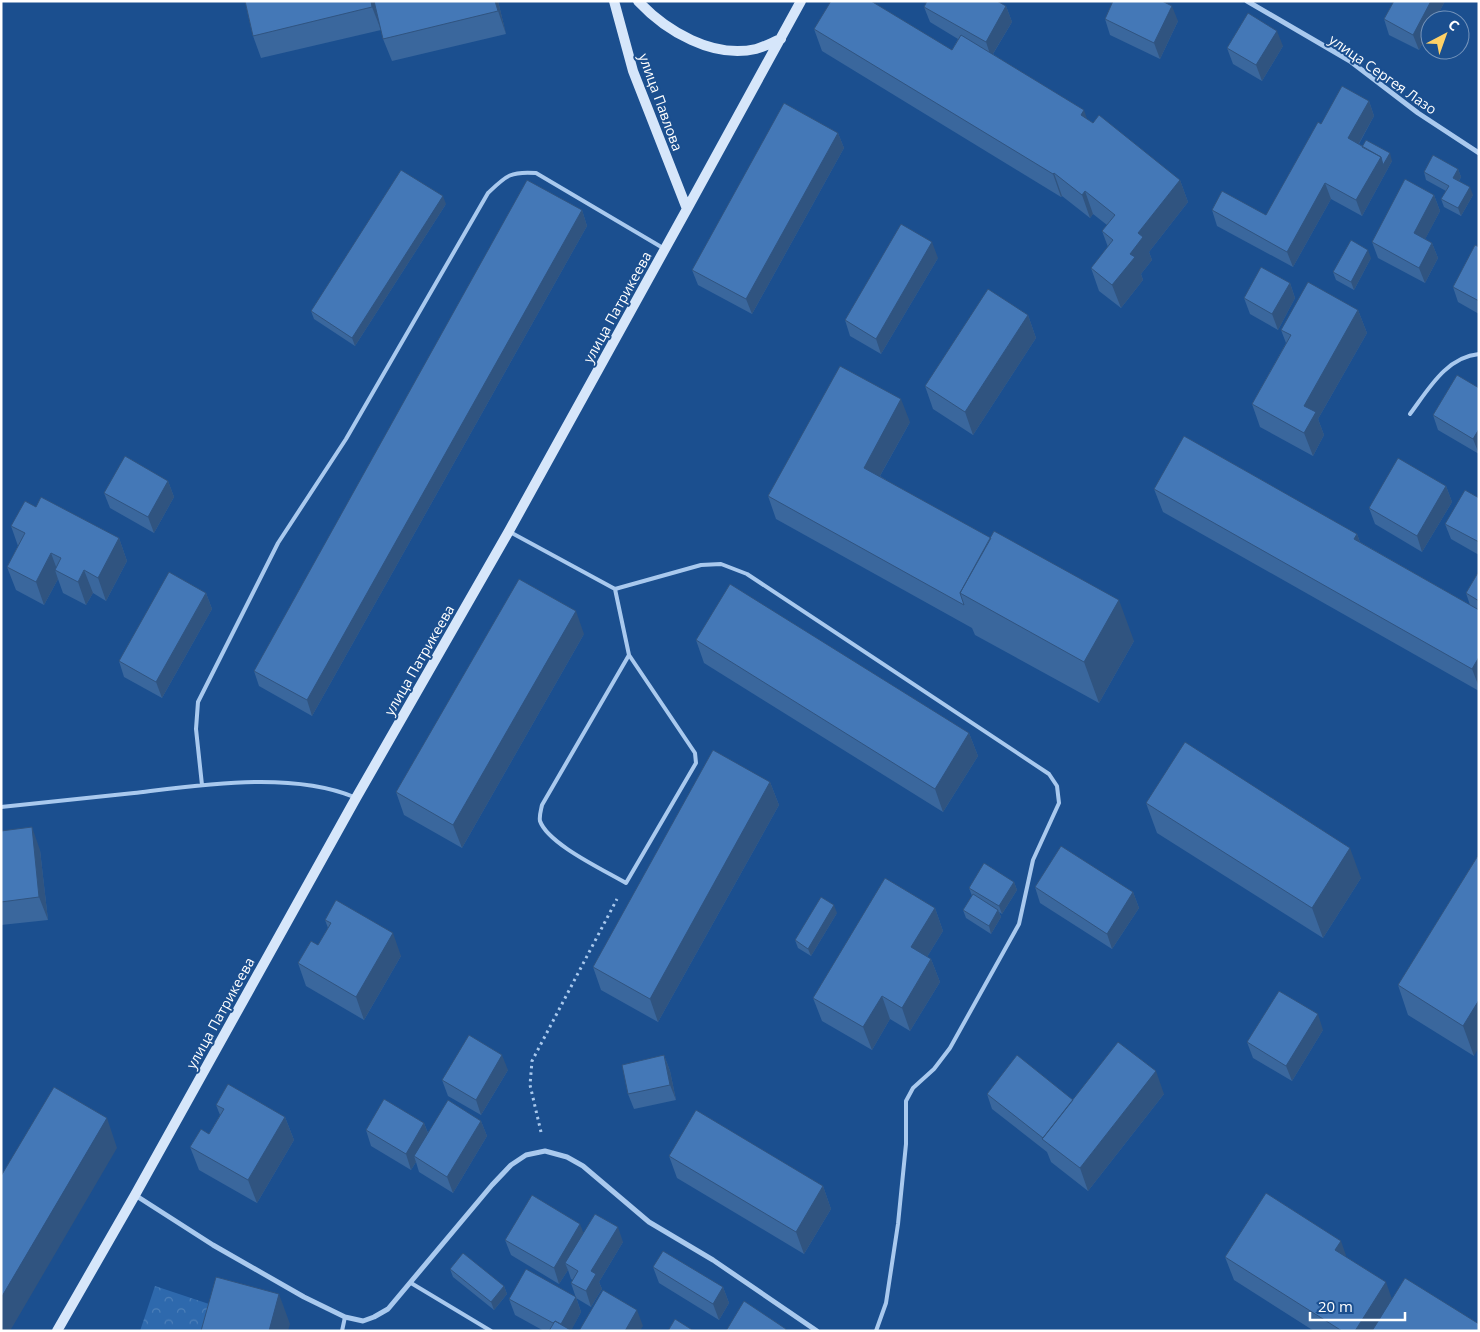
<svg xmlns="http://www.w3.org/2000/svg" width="1480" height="1332" viewBox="0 0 1480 1332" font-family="'Open Sans',sans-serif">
	<defs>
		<pattern id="park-crowns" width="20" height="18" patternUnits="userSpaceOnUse" patternTransform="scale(1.25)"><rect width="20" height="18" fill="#2e69ad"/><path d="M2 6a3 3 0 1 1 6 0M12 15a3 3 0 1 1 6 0" fill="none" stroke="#4d80b9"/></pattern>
	</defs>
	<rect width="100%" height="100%" fill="#1b4f8f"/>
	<path fill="url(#park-crowns)" d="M155 1286 215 1306 207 1331H140Z"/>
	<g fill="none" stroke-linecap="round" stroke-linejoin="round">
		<path stroke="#a9c9ee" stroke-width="3" stroke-dasharray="2.5 4" stroke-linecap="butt" d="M541 1132 530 1085 532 1061 617 899"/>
		<path stroke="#a9c9ee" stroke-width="4" d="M1410 414C1428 390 1446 357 1479 354
			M510 532 615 589 701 565 721 564 747 574 1049 774 1057 786 1059 803 1033 860 1019 924 950 1048 934 1069 913 1088 906 1101V1144L898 1224 886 1303 876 1331
			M615 589 629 655 695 753 696 763 626 883C604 870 548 844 540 821 539 816 541 810 542 805L629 655
			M202 785 196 729 198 702 278 543 346 439 488 193C506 176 510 171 536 173L663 248
			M1 807C46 802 90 798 134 793 201 785 291 771 354 797
			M411 1283 491 1331
			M342 1331 345 1317"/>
		<path stroke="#a9c9ee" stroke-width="5" d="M1247 1 1350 61 1418 113 1479 153
			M135 1195 213 1245 304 1297 345 1317 363 1321 374 1317 388 1309 492 1185 511 1165 526 1155 545 1151 567 1157 583 1166 649 1222 713 1260 817 1331"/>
		<path stroke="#d6e6fa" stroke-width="10" d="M614 1 633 71 687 209
			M638 1C666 31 713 59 756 49 764 47 773 42 781 39
			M57 1331 135 1195 356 798 509 531 687 209 801 1"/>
	</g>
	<path fill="#3a679d" d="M245 1H374L381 30 261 58 253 36Z
		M498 1 506 34 392 61 383 39Z
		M1394 1H1445L1419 50 1389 35 1384 19Z
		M1006 6 1012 22 993 54 1087 119 1180 180 1188 202 1149 252 1152 260 1141 274 1143 280 1121 308 1099 291 1091 268 1108 247 1102 231 1107 225 1093 214 1090 218 1062 196 1061 197 822 51 814 29 952 50 958 39 930 22 924 7Z
		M1105 19 1178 21 1160 59 1110 35Z
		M1283 46 1262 81 1233 64 1227 48Z
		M1369 101 1374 116 1359 144 1392 161 1362 216 1331 199 1293 267 1217 226 1212 210 1266 215 1321 124Z
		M838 133 844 148 752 314 698 285 692 270Z
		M1458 169 1461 177 1459 181 1473 195 1461 216 1444 207 1441 199 1446 191 1426 180 1424 172Z
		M1434 195 1440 211 1425 239 1432 243 1438 258 1425 283 1378 258 1372 242Z
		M446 204 355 346 314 319 311 311Z
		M582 210 587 226 312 716 259 686 254 671Z
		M1479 247V314L1458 302 1453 287Z
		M938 258 881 354 850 336 845 320Z
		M1371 258 1354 290 1336 280 1333 272Z
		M1290 283 1295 298 1278 330 1250 314 1244 298Z
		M1358 310 1367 333 1318 419 1324 435 1313 456 1260 427 1252 404 1286 343 1281 330Z
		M1028 315 1036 338 973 435 933 409 925 386Z
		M1479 388V454L1438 430 1433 415Z
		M910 422 880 476 1134 641 1099 703 975 635 972 628 776 519 768 496Z
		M168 481 174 497 154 533 110 508 104 493Z
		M1446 486 1452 502 1422 552 1375 524 1369 508Z
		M1154 489 1357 534 1360 542 1470 605 1466 593 1479 571V691L1163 512Z
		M1479 498V555L1451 539 1445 524Z
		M36 507 119 538 127 561 106 601 93 593 86 605 63 593 58 579 44 605 16 590 7 567 18 546 11 526Z
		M206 593 212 609 162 698 124 677 119 661Z
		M584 634 462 848 404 815 396 792Z
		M696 640 969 733 978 756 943 812 704 663Z
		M770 782 779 805 658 1022 601 990 593 967Z
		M1146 803 1361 878 1323 938 1157 833Z
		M1 831 40 850 48 920 1 925Z
		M1479 854 1474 1056 1408 1015 1398 985Z
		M1014 882 1017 890 1002 914 999 912 1001 917 991 934 966 918 963 910 972 896 969 888Z
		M1035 887 1133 892 1139 908 1112 949 1040 903Z
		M935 908 943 931 927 957 931 959 940 982 910 1031 890 1019 872 1050 822 1021 813 998Z
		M837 913 811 956 798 948 795 940Z
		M325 920 401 956 364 1020 306 986 298 963 318 945 328 928Z
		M1323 1030 1292 1081 1253 1058 1247 1042Z
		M664 1055 670 1071 676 1100 634 1109 628 1094Z
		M508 1070 481 1115 448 1096 442 1080Z
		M987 1094 1073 1100 1164 1094 1088 1191 1051 1162 1047 1152 992 1109Z
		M216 1105 285 1117 294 1140 257 1203 199 1170 190 1147 209 1134 220 1115Z
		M481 1121 487 1136 453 1193 419 1172 416 1162 411 1170 371 1146 366 1130 424 1123 428 1133Z
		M669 1156 823 1186 831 1209 804 1254 677 1178Z
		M584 1233 623 1242 599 1282 602 1289 591 1307 576 1298 571 1283 573 1280 571 1279 568 1270 559 1284 511 1255 505 1240Z
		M1225 1257 1347 1258 1392 1299 1479 1331H1314L1234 1280Z
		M653 1267 723 1287 729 1303 719 1320 659 1283Z
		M450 1269 504 1286 507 1294 494 1310 453 1277Z
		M576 1297 581 1312 571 1330 572 1331H544L515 1315 509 1299Z"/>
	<path fill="#305480" d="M371 1H374L381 30 372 7Z
		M495 1H498L506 34 498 11Z
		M1431 1H1445L1435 20H1430V29L1419 50 1413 35Z
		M1006 6 1012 22 991 57 986 42Z
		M1172 6 1178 21 1160 59 1154 43Z
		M1277 31 1283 46 1262 81 1256 65Z
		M1369 101 1374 116 1353 154 1348 138Z
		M1084 110 1092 133 1081 115Z
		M838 133 844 148 752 314 746 299Z
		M1390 153 1392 161 1362 216 1356 200 1381 157Z
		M1458 169 1461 177 1456 186 1453 178Z
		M1054 173 1062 196 1061 197 1053 174Z
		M1180 180 1188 202 1149 252 1152 260 1141 274 1143 280 1121 308 1112 285 1130 254 1138 233Z
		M1325 183 1331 199 1293 267 1287 252Z
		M1470 187 1473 195 1461 216 1458 208Z
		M1085 191 1093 214 1090 218 1082 195Z
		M1434 195 1440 211 1420 249 1414 233Z
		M443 196 446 204 355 346 352 338Z
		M582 210 587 226 312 716 307 700Z
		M932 242 938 258 881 354 876 339Z
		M1432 243 1438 258 1425 283 1419 268Z
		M1368 250 1371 258 1354 290 1351 282Z
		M1290 283 1295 298 1278 330 1272 314Z
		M1358 310 1367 333 1318 419 1324 435 1313 456 1304 433V406Z
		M1028 315 1036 338 973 435 965 412Z
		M901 399 910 422 872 490 864 468Z
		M1479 429V454L1473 439Z
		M168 481 174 497 154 533 148 517Z
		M1446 486 1452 502 1422 552 1417 536Z
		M1357 534 1365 557 1354 539Z
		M119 538 127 561 106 601 98 578Z
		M51 553 58 572 55 570 58 579 44 605 36 582Z
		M84 570 93 593 86 605 78 582Z
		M206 593 212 609 162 698 156 682Z
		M1119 600 1134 641 1099 703 1084 662Z
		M576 611 584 634 462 848 453 825Z
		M1479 657V687L1472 669Z
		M969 733 978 756 943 812 935 789Z
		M770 782 779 805 658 1022 650 999Z
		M32 827 40 850 48 920 39 897Z
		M1350 848 1361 878 1323 938 1312 908Z
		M1014 882 1017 890 1002 914 999 906Z
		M1133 892 1139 908 1112 949 1107 934Z
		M834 905 837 913 811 956 808 949Z
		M935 908 943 931 919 970 911 947Z
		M998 910 1001 917 991 934 989 926Z
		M393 933 401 956 364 1020 356 997Z
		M931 959 940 982 910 1031 902 1008Z
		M882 996 890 1019 872 1050 863 1027Z
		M1479 1000V1047L1474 1056 1463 1026Z
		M1318 1014 1323 1030 1292 1081 1286 1066Z
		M502 1055 508 1070 481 1115 476 1100Z
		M664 1055 670 1071 676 1100 670 1085Z
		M1156 1071 1164 1094 1088 1191 1080 1168Z
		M285 1117 294 1140 257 1203 248 1180Z
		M107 1118 117 1148 10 1331H1V1298Z
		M481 1121 487 1136 453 1193 447 1177Z
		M424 1123 430 1139 414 1156 416 1162 411 1170 406 1154Z
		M823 1186 831 1209 804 1254 796 1232Z
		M580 1224 586 1239 565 1263 568 1270 559 1284 554 1268Z
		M618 1227 623 1242 599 1282 602 1289 591 1307 586 1291 591 1271Z
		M1341 1241 1349 1264 1335 1250Z
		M1386 1282 1394 1305 1378 1331H1355Z
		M504 1286 507 1294 494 1310 491 1302Z
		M723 1287 729 1303 719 1320 713 1304Z
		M279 1294 290 1324 288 1331H269Z
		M576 1297 581 1312 571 1331 559 1327Z
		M637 1310 643 1326 640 1331H625Z"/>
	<path fill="#4478b7" stroke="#305480" d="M245 1H371L372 7 253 36Z
		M374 1H495L498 11 383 39Z
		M831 1H871L952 50 961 35 1084 110 1081 115 1093 123 1099 115 1180 180 1138 233 1143 237 1130 254 1135 257 1112 285 1091 268 1113 240 1102 231 1115 215 1085 191 1082 195 1054 173 1053 174 814 29Z
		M927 1H997L1006 6 986 42 924 7Z
		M1113 1H1162L1172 6 1154 43 1105 19Z
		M1394 1H1431L1413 35 1384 19Z
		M1248 13 1277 31 1256 65 1227 48Z
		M1342 86 1369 101 1348 138 1381 157 1356 200 1325 183 1287 252 1212 210 1222 191 1266 215 1318 122 1321 124Z
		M784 103 838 133 746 299 692 270Z
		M1366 140 1390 153 1383 165 1381 157 1362 147Z
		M1433 155 1458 169 1453 178 1470 187 1458 208 1441 199 1449 186 1424 172Z
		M401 170 443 196 352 338 311 311Z
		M1405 179 1434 195 1414 233 1432 243 1419 268 1372 242Z
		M527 180 582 210 307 700 254 671Z
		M901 224 932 242 876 339 845 320Z
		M1351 240 1368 250 1351 282 1333 272Z
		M1475 245 1479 247V301L1453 287Z
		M1261 267 1290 283 1272 314 1244 298Z
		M1308 282 1358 310 1304 406 1316 412 1304 433 1252 404 1291 335 1281 330Z
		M988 289 1028 315 965 412 925 386Z
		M840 366 901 399 864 468 991 538 960 593 964 605 768 496Z
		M1457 375 1479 388V429L1473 439 1433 415Z
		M1184 436 1357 534 1354 539 1479 610V657L1472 669 1154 489Z
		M125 456 168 481 148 517 104 493Z
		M1398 458 1446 486 1417 536 1369 508Z
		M1465 490 1479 498V542L1445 524Z
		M41 497 119 538 98 578 84 570 78 582 55 570 61 558 51 553 36 582 7 567 25 533 11 526 25 501 36 507Z
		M994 531 1119 600 1084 662 960 593Z
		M1479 571V601L1466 593Z
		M169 572 206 593 156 682 119 661Z
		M519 579 576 611 453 825 396 792Z
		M730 584 969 733 935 789 696 640Z
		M1185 742 1350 848 1312 908 1146 803Z
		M713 750 770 782 650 999 593 967Z
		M32 827 39 897 1 902V831Z
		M1061 846 1133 892 1107 934 1035 887Z
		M1479 854V1000L1463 1026 1398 985Z
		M984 863 1014 882 999 906 969 888Z
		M885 878 935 908 911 947 931 959 902 1008 882 996 863 1027 813 998Z
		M973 894 998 910 989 926 963 910Z
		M821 897 834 905 808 949 795 940Z
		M336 900 393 933 356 997 298 963 311 941 318 945 331 923 325 920Z
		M1279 991 1318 1014 1286 1066 1247 1042Z
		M469 1035 502 1055 476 1100 442 1080Z
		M1118 1042 1156 1071 1080 1168 1042 1139Z
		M664 1055 670 1085 628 1094 622 1065Z
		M1017 1055 1073 1100 1043 1138 987 1094Z
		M228 1084 285 1117 248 1180 190 1147 201 1129 209 1134 224 1109 216 1105Z
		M54 1087 107 1118 1 1298V1176Z
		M384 1099 424 1123 406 1154 366 1130Z
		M448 1100 481 1121 447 1177 414 1156Z
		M696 1110 823 1186 796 1232 669 1156Z
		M1266 1193 1341 1241 1335 1250 1386 1282 1355 1331H1342L1225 1257Z
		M532 1195 580 1224 554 1268 505 1240Z
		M595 1214 618 1227 591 1271 596 1274 586 1291 571 1283 578 1271 565 1263Z
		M663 1251 723 1287 713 1304 653 1267Z
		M463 1253 504 1286 491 1302 450 1269Z
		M526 1269 576 1297 561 1324 555 1321 553 1323 509 1299Z
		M216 1277 279 1294 269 1331H201Z
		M1405 1278 1479 1324V1331H1372Z
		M603 1290 637 1310 625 1331H579Z
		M744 1301 786 1329 785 1331H726Z
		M675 1319 694 1331H668Z
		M555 1321 572 1331H549Z"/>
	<g text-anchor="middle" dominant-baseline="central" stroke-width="4" stroke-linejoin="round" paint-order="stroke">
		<g font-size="14" fill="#fff" stroke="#1b4f8f">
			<text transform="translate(1383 74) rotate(35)">улица Сергея Лазо</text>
			<text transform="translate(661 102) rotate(70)">улица Павлова</text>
			<text transform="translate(617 307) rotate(-61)">улица Патрикеева</text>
			<text transform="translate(419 660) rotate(-60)">улица Патрикеева</text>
			<text transform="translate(220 1013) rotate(-61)">улица Патрикеева</text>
		</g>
	</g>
	<rect width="1480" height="1332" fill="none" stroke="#ffffff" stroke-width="5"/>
	<g transform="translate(1445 35) rotate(41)"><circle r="24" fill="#1b4f8f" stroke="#7695bc"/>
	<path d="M0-4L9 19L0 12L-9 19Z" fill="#ffd166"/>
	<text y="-8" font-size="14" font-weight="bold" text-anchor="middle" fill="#ffffff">С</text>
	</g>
	<path d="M1310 1312v8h95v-8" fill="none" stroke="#ffffff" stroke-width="2.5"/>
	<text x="1318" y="1312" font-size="15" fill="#ffffff" stroke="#1b4f8f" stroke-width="4" paint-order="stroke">20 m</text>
</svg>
